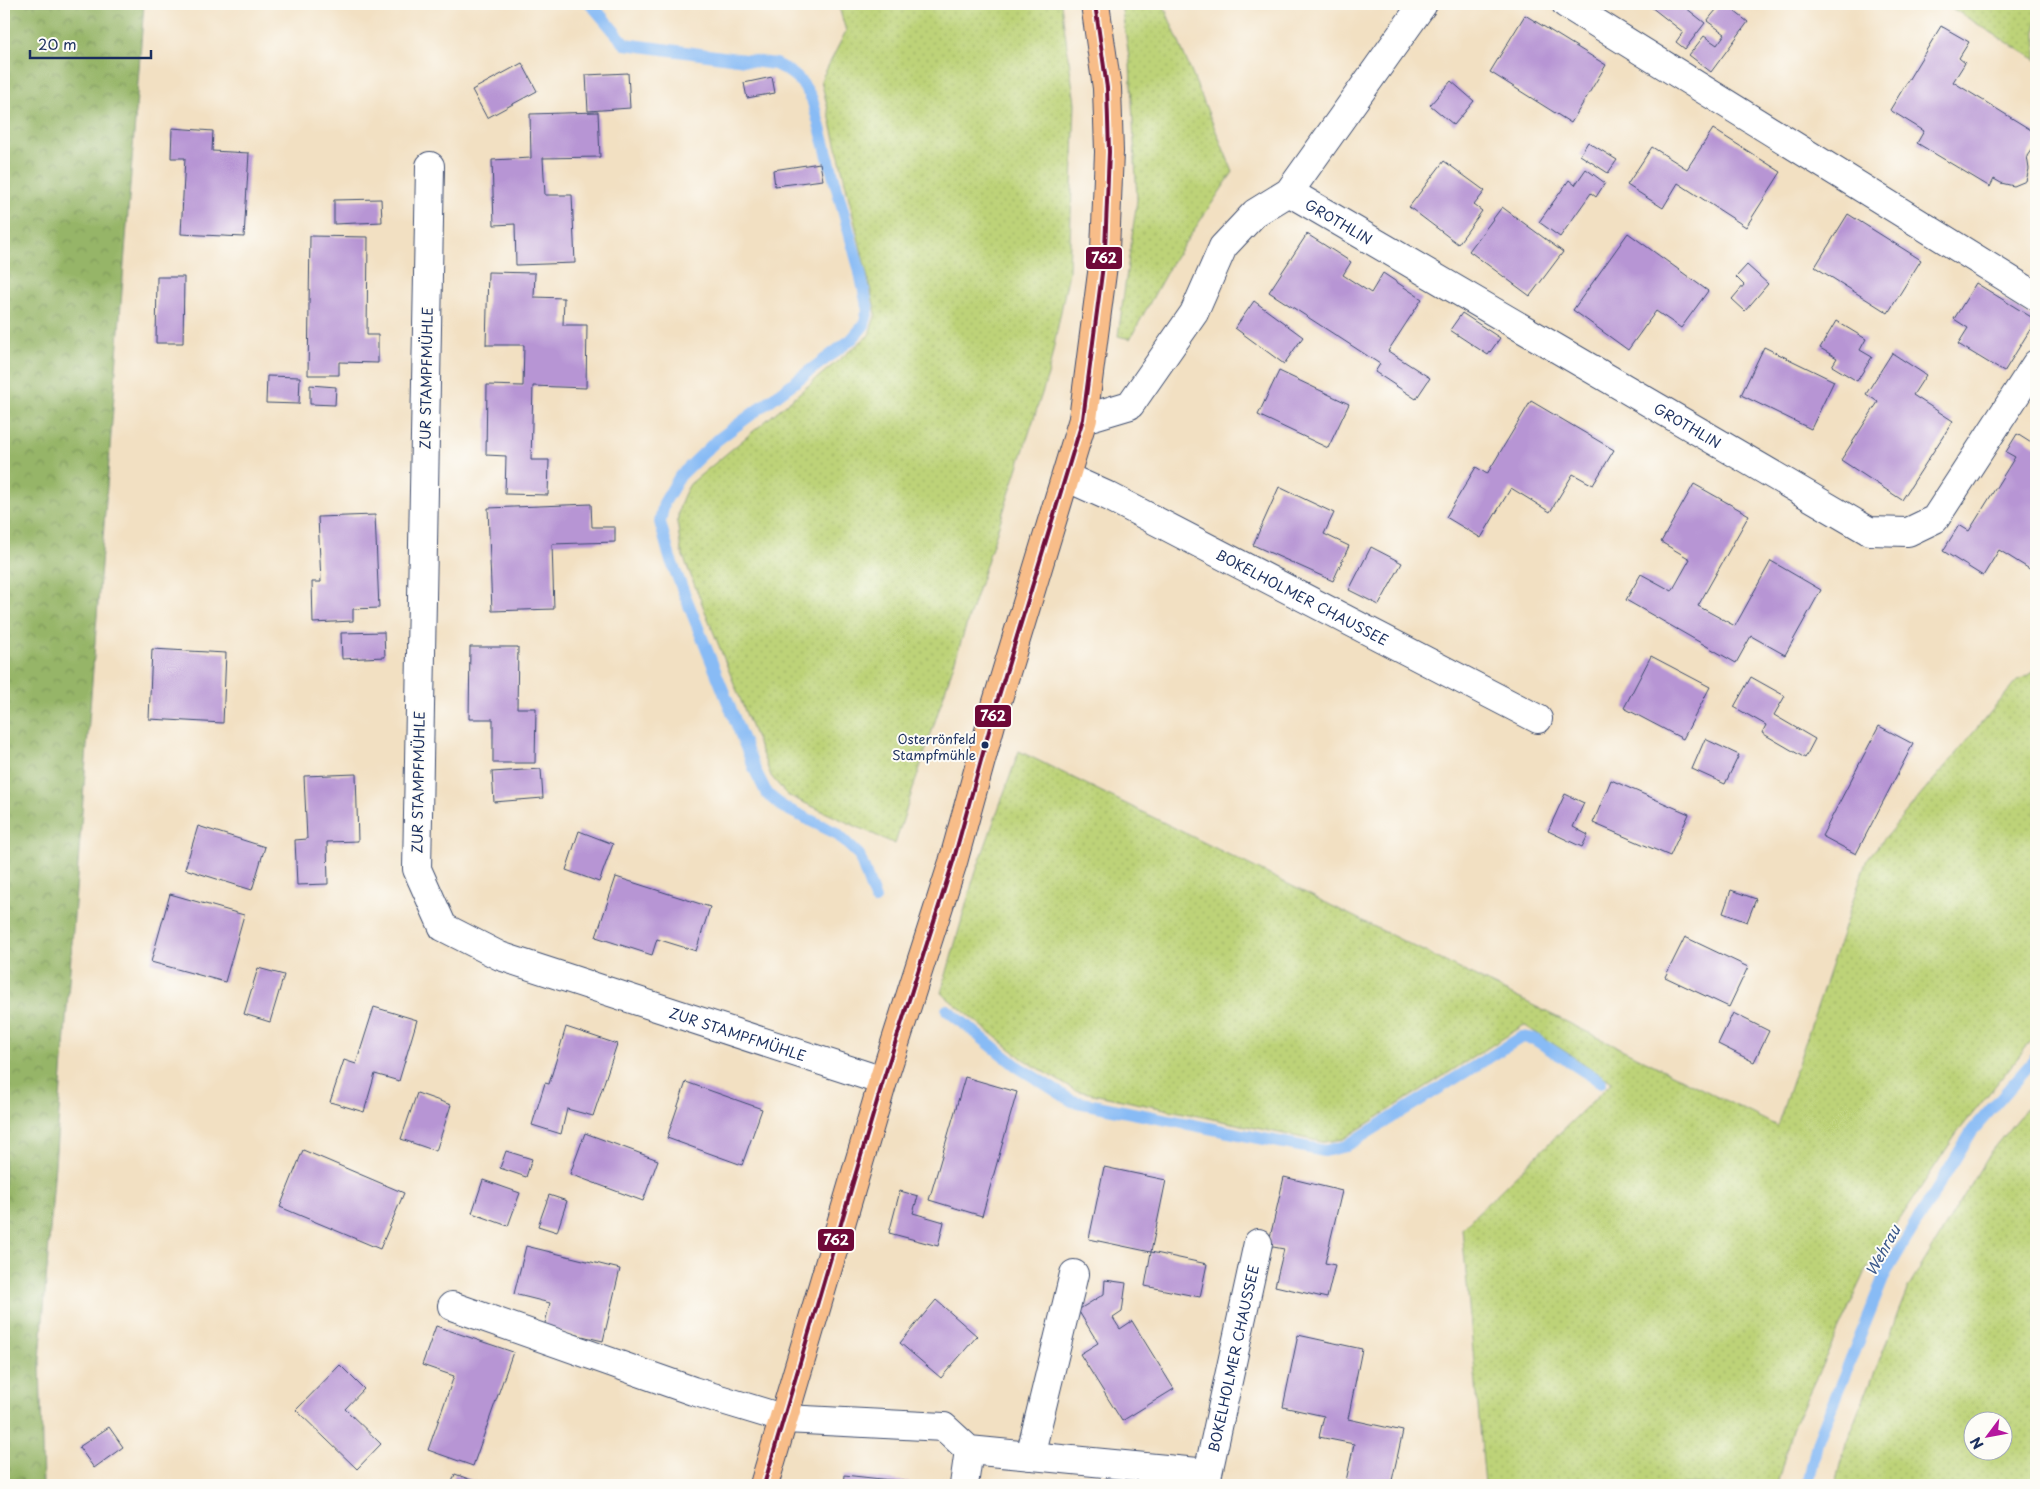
<svg xmlns="http://www.w3.org/2000/svg" width="2040" height="1489" viewBox="0 0 2040 1489" font-family="'Playpen Sans',sans-serif">
	<defs>
		<pattern id="grass-dots" width="8" height="8" patternUnits="userSpaceOnUse" patternTransform="scale(1.25)"><rect width="8" height="8" fill="#bdd378"/><path d="M2 2h.1M6 6h.1" fill="none" stroke="#a2b56a" stroke-width="1.8" stroke-linecap="round"/></pattern>
		<pattern id="forest-crowns" width="20" height="18" patternUnits="userSpaceOnUse" patternTransform="scale(1.25)"><rect width="20" height="18" fill="#96b568"/><path d="M2 6a3 3 0 1 1 6 0M12 15a3 3 0 1 1 6 0" fill="none" stroke="#7a9459"/></pattern>
	</defs>
	<rect width="100%" height="100%" fill="#fdfcf7"/>
	<filter id="ink" filterUnits="userSpaceOnUse"><feTurbulence type="fractalNoise" baseFrequency=".02" numOctaves="2"/><feDisplacementMap in="SourceGraphic" scale="10" xChannelSelector="R" yChannelSelector="G"/><feConvolveMatrix kernelMatrix="1 2 1 2 8 2 1 2 1" color-interpolation-filters="sRGB"/></filter>
	<filter id="wash" filterUnits="userSpaceOnUse"><feTurbulence type="fractalNoise" baseFrequency=".0096" numOctaves="4" result="noise"/><feDisplacementMap in="SourceGraphic" scale="20" xChannelSelector="R" yChannelSelector="G"/><feGaussianBlur stdDeviation="1.12" result="paint"/><feColorMatrix in="noise" values="0 0 0 0 0 0 0 0 0 0 0 0 0 0 0 0 0 1.4 0 .05"/><feComposite in="paint" operator="in"/></filter>
	<g filter="url(#wash)">
		<rect width="100%" height="100%" fill="#f2e0c2"/>
		<path fill="url(#grass-dots)" stroke="#6c816b" fill-rule="evenodd" d="M838 4H1061L1075 103 1069 272 1048 375 895 844 787 795 771 776 681 551C677 521 674 511 690 484L869 335 876 313 821 80 846 31Z
			M1121 4H1163L1233 172 1171 264 1130 339 1118 336 1137 200 1130 64Z
			M1945 4H2036V60Z
			M2036 670V1035L1957 1133 1867 1269 1792 1429 1777 1485H1485L1462 1228 1612 1082 1524 1025 1343 1139 1323 1142 1074 1090 1023 1059 941 993 973 880 1019 751 1777 1126 1867 859 2016 682Z
			M2036 1096V1485H1836L1846 1444 1907 1290 1991 1151ZM1972 1422H2002V1452H1972Z"/>
		<path fill="url(#forest-crowns)" stroke="#587263" d="M4 4H144L40 1360 43 1485H4Z"/>
		<g fill="none" stroke-linecap="round" stroke-linejoin="round">
			<path stroke="#88bbf5" stroke-width="12" d="M591 4 625 44 775 64C794 73 802 80 812 99L859 268 868 310 864 325 852 339 716 441 680 476 664 503 660 522 670 558 755 770 767 794 783 807 836 833 859 855 875 899
				M947 1010 1018 1067 1072 1101 1325 1151 1346 1146 1522 1037 1534 1039 1601 1082
				M1808 1485 1817 1443 1885 1274 1972 1131 2036 1058"/>
		</g>
		<g id="blocks">
			<path fill="#b795d4" d="M1653 4H1681L1705 23 1685 49 1676 42 1683 32 1651 7Z
				M1721 4H1725L1748 22 1711 72 1689 55 1704 36 1717 45 1725 34 1707 21Z
				M1525 15 1606 65 1571 123 1490 72Z
				M1941 26 1969 42 1959 58 1965 63 1953 82 2036 133V143L2027 156 2029 169 2026 181 2014 186 2001 183 1994 179 1990 187 1917 143 1924 131 1890 110Z
				M522 63 537 91 487 118 472 90Z
				M628 73 630 108 588 111 586 75Z
				M772 77 775 93 747 98 744 83Z
				M1451 81 1474 101 1454 125 1430 105Z
				M598 112 600 157 543 158 545 195H572L575 263 516 265 515 224 494 225 492 160 531 158 530 114Z
				M172 128 213 131 212 151 249 153 244 237 181 234 185 158H171Z
				M1713 129 1781 172 1746 227 1678 183 1663 208 1627 185 1652 147 1687 169Z
				M1588 142 1617 160 1608 173 1580 155Z
				M1444 161 1485 191 1474 205 1482 211 1458 244 1409 207Z
				M820 163 823 180 775 186 773 170Z
				M1586 169 1605 183 1596 197 1591 193 1560 237 1539 222 1569 180 1575 185Z
				M381 199 382 222 334 224V200Z
				M1502 207 1563 252 1530 296 1469 251Z
				M1848 214 1921 260 1888 313 1815 267Z
				M1628 233 1708 291 1681 328 1656 311 1628 350 1573 310Z
				M1307 234 1351 262 1343 275 1371 293 1383 273 1422 299 1388 351 1430 378 1416 399 1375 372 1380 364 1269 292Z
				M310 236 368 237 367 335H378V363L339 362V375H308Z
				M1747 265 1768 284 1745 311 1732 299 1744 285 1736 277Z
				M488 272 535 273 534 297 564 298 563 325H587L586 388 533 386 531 460H549L548 495 505 494 506 456 486 455 487 385 523 386 524 345H486Z
				M157 277H184L183 343H156Z
				M1976 283 2036 320 2004 372 1958 344 1968 328 1954 319Z
				M1254 301 1303 337 1284 364 1235 328Z
				M1462 313 1500 338 1488 355 1450 330Z
				M1836 321 1866 339 1860 350 1872 357 1857 381 1832 366 1837 358 1820 348Z
				M1764 347 1834 381 1811 429 1741 395Z
				M1892 353 1926 375 1913 395 1953 421 1902 500 1841 460 1878 402 1866 394Z
				M1279 371 1349 404 1328 448 1258 415Z
				M267 376 300 377 299 404 266 403Z
				M310 385 336 387 335 405 310 404Z
				M1531 401 1614 450 1593 485 1573 474 1550 512 1511 488 1481 538 1446 517 1476 467 1487 474Z
				M2017 434 2036 446V573L1999 550 1983 576 1943 551 1959 525 1969 531 2015 457 2006 452Z
				M1694 484 1749 515 1698 606 1735 626 1771 561 1821 590 1785 655 1751 636 1736 663 1626 600 1641 574 1672 591 1690 559 1661 542Z
				M1279 487 1334 513 1324 534 1349 546 1333 581 1253 545Z
				M591 504 592 527H615V542L552 544 554 609 492 611 488 508Z
				M375 515 379 608 353 609V621L313 623 312 582H321L318 517Z
				M1371 547 1402 563 1379 605 1349 590Z
				M384 632 385 657 342 659 341 633Z
				M470 647H518L517 708H536L535 763H493V719H469Z
				M152 649 226 653 223 723 149 719Z
				M1651 656 1710 687 1683 739 1624 708Z
				M1751 677 1785 696 1774 715 1815 739 1805 758 1762 733 1766 725 1734 707Z
				M1879 726 1913 744 1856 854 1822 836Z
				M1705 739 1739 755 1725 784 1692 769Z
				M541 769 543 798 494 802 492 772Z
				M356 774 358 841 327 842 328 884 297 885 295 840 307 839 304 776Z
				M1611 780 1689 814 1670 856 1593 823Z
				M1565 794 1584 803 1573 827 1588 835 1582 847 1548 831Z
				M198 826 265 847 252 890 185 869Z
				M579 831 613 844 599 882 566 870Z
				M616 877 710 907 696 951 657 939 652 955 596 937Z
				M1731 890 1756 899 1747 922 1723 913Z
				M170 894 244 915 225 982 151 962Z
				M1685 937 1748 967 1729 1007 1665 977Z
				M258 968 284 975 270 1022 244 1014Z
				M374 1007 417 1020 399 1081 375 1074 364 1112 330 1102 344 1060 356 1064Z
				M1733 1013 1769 1031 1754 1062 1718 1044Z
				M566 1027 617 1044 593 1116 567 1109 561 1134 532 1125 545 1083 549 1084Z
				M965 1077 1017 1092 982 1216 929 1200Z
				M686 1082 762 1109 742 1165 667 1138Z
				M417 1093 451 1105 436 1151 401 1139Z
				M585 1133 658 1160 643 1201 570 1174Z
				M303 1150 404 1193 380 1249 280 1207Z
				M506 1151 532 1159 526 1177 500 1168Z
				M1104 1167 1166 1180 1151 1252 1089 1239Z
				M1284 1177 1342 1191 1325 1263 1335 1265 1327 1298 1275 1286 1284 1249 1268 1246Z
				M483 1180 520 1193 508 1226 472 1213Z
				M900 1191 918 1196 913 1213 944 1222 938 1246 889 1233Z
				M549 1195 567 1201 557 1232 538 1226Z
				M526 1246 620 1269 603 1341 544 1327 550 1303 514 1294Z
				M1151 1252 1207 1264 1200 1297 1145 1286Z
				M1105 1280 1126 1283 1122 1312 1113 1318 1120 1329 1132 1321 1174 1389 1122 1421 1080 1354 1098 1343 1078 1310 1104 1294Z
				M936 1300 977 1336 941 1378 900 1343Z
				M436 1326 513 1352 473 1466 428 1450 454 1376 422 1365Z
				M1298 1335 1362 1349 1348 1419 1403 1431 1391 1485H1366L1346 1481 1354 1444 1319 1437 1324 1416 1283 1407Z
				M340 1365 364 1389 345 1409 381 1444 357 1469 296 1410Z
				M109 1427 123 1447 94 1468 79 1447Z
				M455 1474 485 1485H451Z
				M844 1475 909 1482V1485H843Z"/>
		</g>
	</g>
	<g filter="url(#ink)">
		<use href="#blocks" fill-opacity="0" stroke="#3b4a6d" stroke-width="1"/>
		<g fill="none" stroke-linecap="round" stroke-linejoin="round">
			<g stroke="#3b4a6d" stroke-width="30">
				<g id="minor">
					<path d="M1566 4 2036 296"/>
					<path id="s1" d="M430 166 417 869 443 927 500 956 883 1081"/>
					<path id="s2" d="M1289 192 1869 531 1908 532 1935 519 2036 364"/>
					<path d="M1083 419 1130 405 1194 313 1223 247 1255 213 1289 192 1423 4"/>
					<path id="s3" d="M1066 477 1108 496 1538 719"/>
					<path id="s4" d="M452 1306 693 1391 785 1419 944 1427 969 1450 1208 1473 1258 1243"/>
					<path d="M1030 1456 1074 1274"/>
					<path d="M964 1485 969 1450"/>
				</g>
			</g>
			<g stroke="#3b4a6d" stroke-width="30">
				<path id="major" d="M764 1485 883 1081 953 862 997 702 1083 419 1105 250 1109 152 1107 88 1095 4"/>
			</g>
			<use href="#minor" stroke="#fff" stroke-width="28"/>
			<use href="#major" stroke="#f8bd89" stroke-width="28"/>
			<g stroke="#fdfcf7" stroke-width="8">
				<path id="bus-1" d="M764 1485 883 1081 953 862 997 702 1083 419 1105 250 1109 152 1107 88 1095 4"/>
			</g>
			<use href="#bus-1" stroke="#6f0938" stroke-width="4"/>
		</g>
	</g>
	<circle fill="#1b2f5e" stroke="#fdfcf7" stroke-width="2" cx="985" cy="745" r="4.5"/>
	<g text-anchor="middle" dominant-baseline="central" stroke-width="4" stroke-linejoin="round" paint-order="stroke">
		<g font-size="13" fill="#1b2f5e" stroke="#fdfcf7" text-anchor="end">
			<text x="976" y="738">Osterrönfeld<tspan x="976" dy="16">Stampfmühle</tspan></text>
		</g>
		<g font-size="14" fill="#1b2f5e" stroke="#fdfcf7">
			<text stroke="none"><textPath href="#s2" startOffset="58">GROTHLIN</textPath></text>
			<text transform="translate(426 378) rotate(-89)">ZUR STAMPFMÜHLE</text>
			<text stroke="none"><textPath href="#s2" startOffset="462">GROTHLIN</textPath></text>
			<text stroke="none"><textPath href="#s3" startOffset="265">BOKELHOLMER CHAUSSEE</textPath></text>
			<text transform="translate(418 782) rotate(-89)">ZUR STAMPFMÜHLE</text>
			<text stroke="none"><textPath href="#s1" startOffset="1081">ZUR STAMPFMÜHLE</textPath></text>
			<text stroke="none"><textPath href="#s4" startOffset="902">BOKELHOLMER CHAUSSEE</textPath></text>
		</g>
		<g font-size="15" font-style="italic" fill="#3c598b" stroke="#fdfcf7">
			<text transform="translate(1882 1250) rotate(-61)">Wehrau</text>
		</g>
	</g>
	<g stroke="#fdfcf7" stroke-width="2">
		<rect x="1085" y="246" width="38" height="24" rx="5" fill="#6f0938"/>
		<rect x="974" y="704" width="38" height="24" rx="5" fill="#6f0938"/>
		<rect x="817" y="1228" width="38" height="24" rx="5" fill="#6f0938"/>
	</g>
	<g font-size="14" text-anchor="middle" font-weight="bold" fill="#fff">
		<text x="1104" y="263">762</text>
		<text x="993" y="721">762</text>
		<text x="836" y="1245">762</text>
	</g>
	<rect width="2040" height="1489" fill="none" stroke="#fdfcf7" stroke-width="20"/>
	<g transform="translate(1988 1436) rotate(238)"><circle r="24" fill="#fdfcf7" stroke="#a3aaba"/>
	<path d="M0-4L9 19L0 12L-9 19Z" fill="#b5179e"/>
	<text y="-8" font-size="14" font-weight="bold" text-anchor="middle" fill="#1b2f5e">N</text>
	</g>
	<path d="M30 50v8h121v-8" fill="none" stroke="#1b2f5e" stroke-width="2.5"/>
	<text x="38" y="50" font-size="15" fill="#1b2f5e" stroke="#fdfcf7" stroke-width="4" paint-order="stroke">20 m</text>
</svg>
